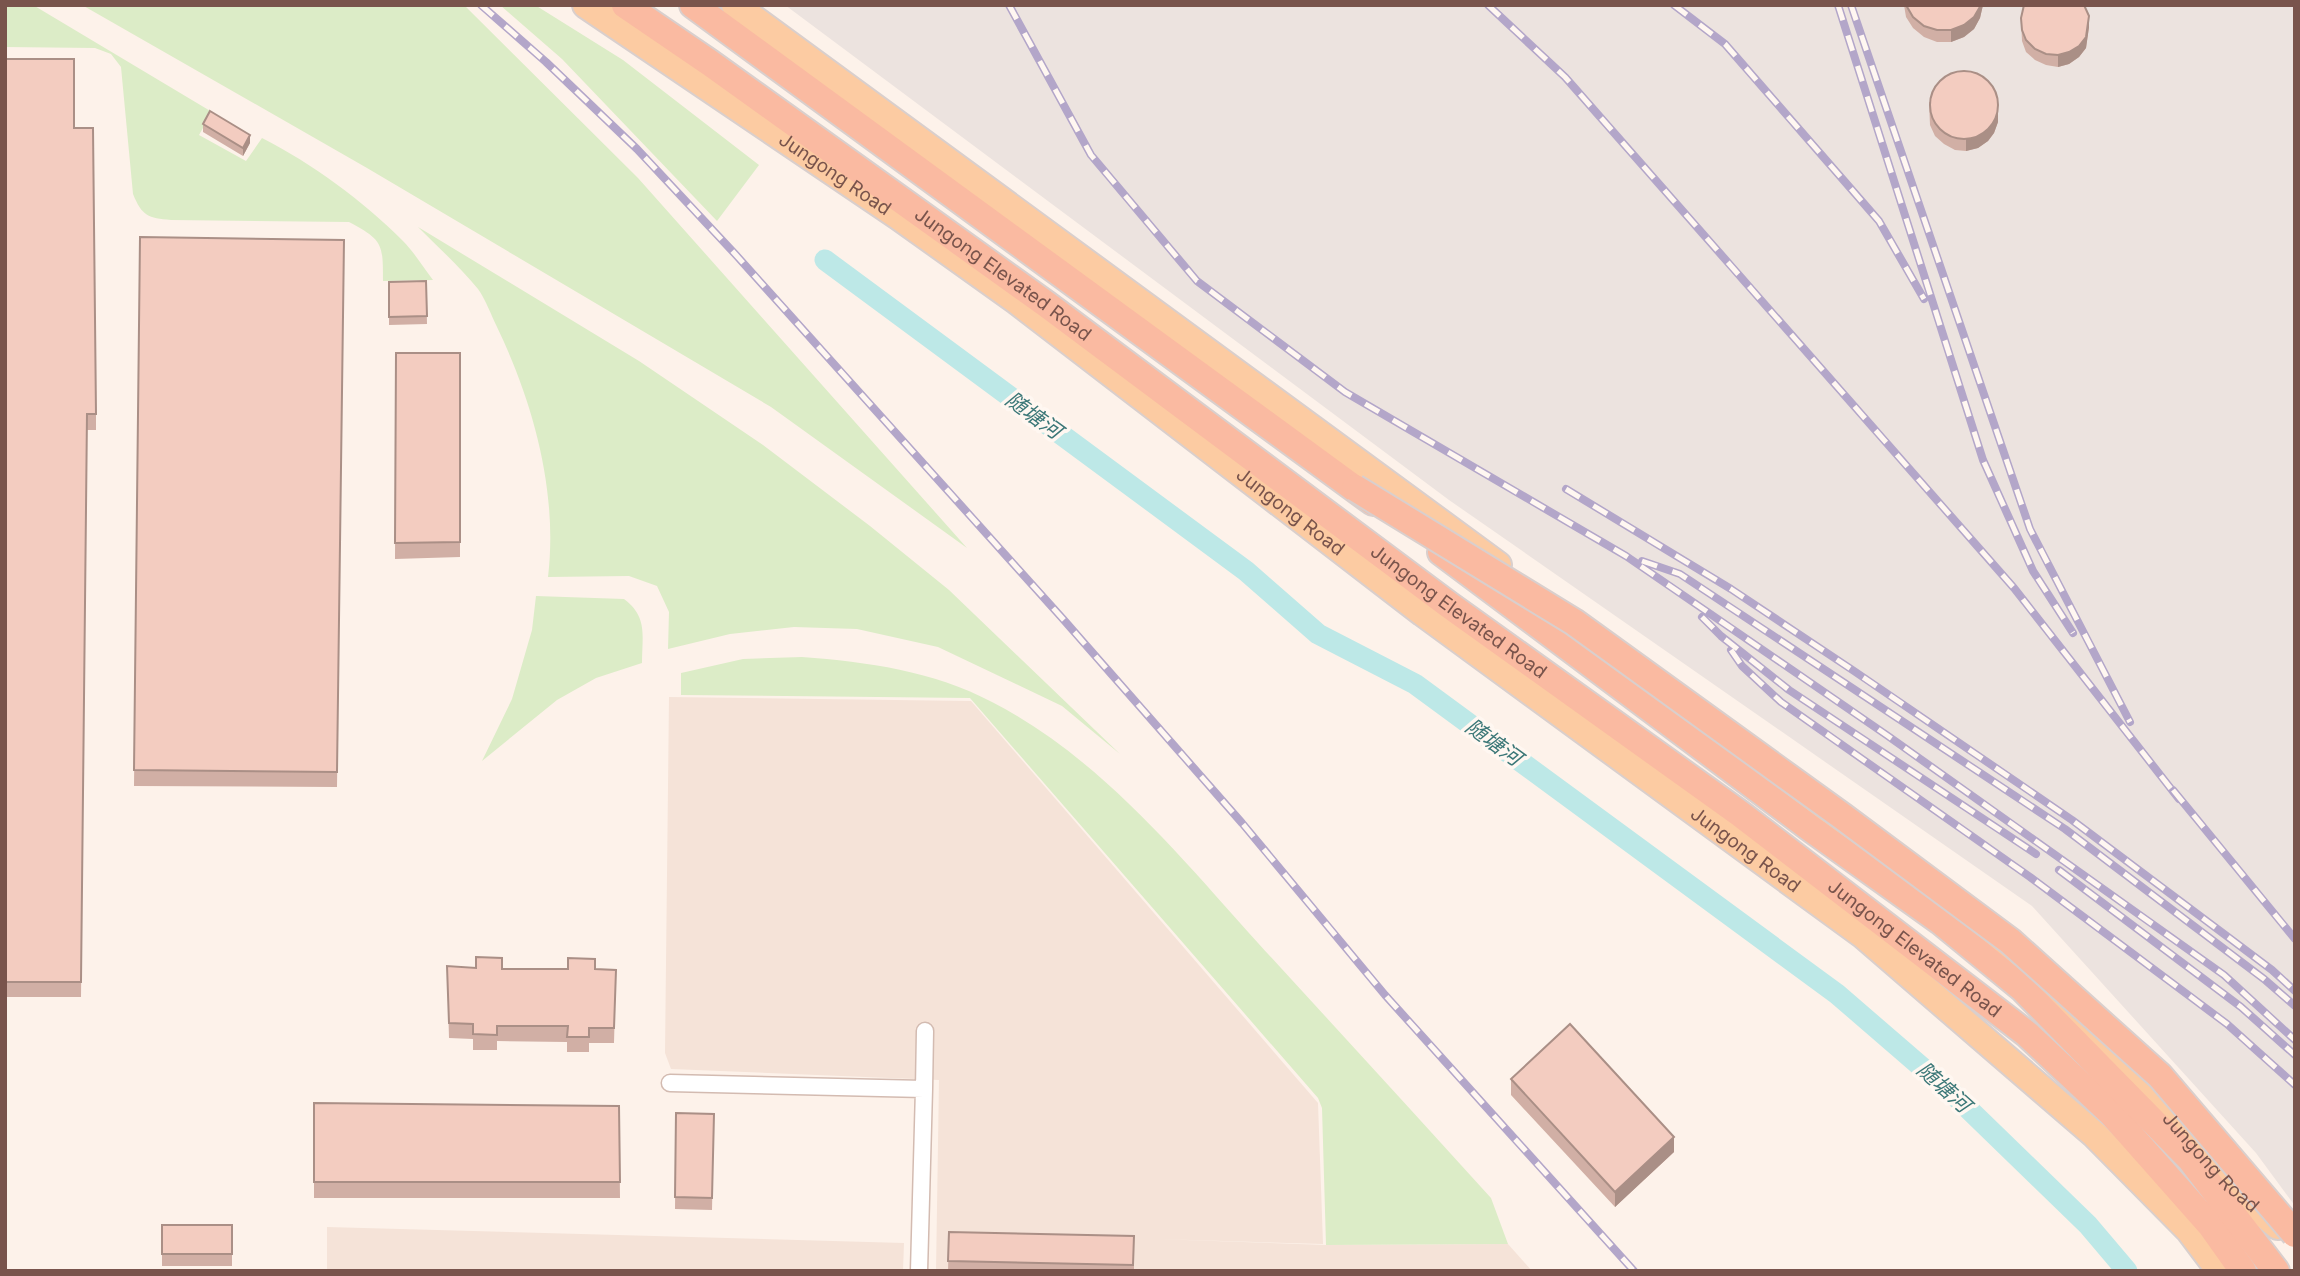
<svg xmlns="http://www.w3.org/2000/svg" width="2300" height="1276" viewBox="0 0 2300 1276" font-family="Inter,'Noto Sans SC',sans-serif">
	<rect width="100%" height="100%" fill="#fdf2ea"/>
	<path fill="#f5e3d8" d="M669 697 971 701 1318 1103 1323 1244 1157 1239 1326 1245 1508 1244 1532 1271H936L939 1080 671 1069 665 1053Z
		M327 1227 904 1243 903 1271H327Z"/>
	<path fill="#ece3df" d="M785 5H2295V1206L2256 1153 2032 906 1449 500Z"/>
	<path fill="#dcecc7" d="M5 5H33L212 112 199 135 246 161 262 138C313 164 362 200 403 241 414 252 423 267 433 280L383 281C383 244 383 240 349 222L171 220C148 218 142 216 133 194L121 67 111 54 95 48 5 47Z
		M82 5H464L638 178 967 548 771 407 367 168Z
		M500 5H535L623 60 759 165 717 221 562 59Z
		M418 227 639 361 763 445 870 526 949 590 1120 754 1062 706 938 647 857 629 794 627 730 634 668 649 669 612 657 586 629 576 548 577C558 493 534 404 497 327 491 315 486 300 478 289 460 267 438 247 418 227Z
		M536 596 624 599C648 617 642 636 642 663L596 678 557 700 482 761 512 699 532 630Z
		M802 657C868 662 933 671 992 702 1100 758 1178 854 1258 943 1336 1028 1414 1113 1491 1198L1508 1244 1326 1245 1322 1108 1318 1098 970 698 681 695V673L743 659Z"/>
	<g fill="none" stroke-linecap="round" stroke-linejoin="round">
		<path stroke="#bde8e7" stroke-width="21" d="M825 260 1246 571 1318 634 1415 684 1837 994 1954 1095 2088 1225 2127 1271"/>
		<g stroke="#d3bbb1" stroke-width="19">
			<path id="minor" d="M670 1083 924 1089 919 1271
				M924 1089 925 1031"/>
		</g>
		<g stroke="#d9cfcd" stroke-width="30">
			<g id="primary">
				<path id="s1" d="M586 5 898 216 1017 301 1423 613 1863 935 2095 1135 2189 1230 2220 1271"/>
				<path d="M735 5 1498 565"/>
				<path d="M1751 764 1797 801 1869 852"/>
				<path id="s2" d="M1946 906 2113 1054 2227 1183 2278 1226"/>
			</g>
		</g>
		<g stroke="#d9cfcd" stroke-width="30">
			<g id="trunk">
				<path id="s3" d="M625 5 710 63 1046 304 1449 605 1739 813 2027 1034 2111 1113 2211 1226 2243 1271"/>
				<path d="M693 5 1373 502"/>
				<path d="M1441 552 1810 828 1940 921 2023 989 2191 1160 2276 1271"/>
			</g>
		</g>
		<use href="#minor" stroke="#fff" stroke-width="16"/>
		<use href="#primary" stroke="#fccba2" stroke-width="26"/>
		<use href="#trunk" stroke="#fabaa1" stroke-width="26"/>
		<g stroke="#b3a6c9" stroke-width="8">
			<path id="rail" d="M481 5 546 62 637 149 736 255 1063 619 1242 823 1385 995 1634 1271
				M1009 5 1091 155 1197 281 1345 392 1626 556 1888 736 2224 975 2295 1040
				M1488 5 1565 77 2014 588 2179 799
				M1674 5 1725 44 1879 221 1924 299
				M1838 5 1983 460 2033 571 2073 633
				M1851 5 2030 529 2130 722
				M1566 489 1731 589 1854 671 2072 820 2272 970 2295 991
				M1642 561 1680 574 2065 829 2264 979 2295 1006
				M1702 617 1721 636 1789 690 2036 854
				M1731 650 1742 666 1781 702 2030 877 2227 1024 2295 1085
				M2173 790 2295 939
				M2059 870 2241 1007 2295 1055"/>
		</g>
		<use href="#rail" stroke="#fff7f1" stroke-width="5" stroke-dasharray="16" stroke-linecap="butt"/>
		<g stroke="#d9cfcd" stroke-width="30" stroke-linecap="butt">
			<path id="trunk-bridge" d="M1355 488 1574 622 1842 816 2010 941 2160 1076 2295 1234"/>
		</g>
		<use href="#trunk-bridge" stroke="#fabaa1" stroke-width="26"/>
	</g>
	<path fill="#d1afa5" d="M1904 5H1983L1980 18 1974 29 1964 37 1951 42H1937L1924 37 1913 28 1906 17Z
		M2021 18 2089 27 2086 48 2079 57 2069 64 2058 67 2046 65 2035 60 2026 52 2022 41Z
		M5 59 74 128 96 414V430H87L81 997H5Z
		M1929 102 1998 122 1994 133 1988 141 1978 148 1966 151 1955 150 1944 144 1935 136 1930 125Z
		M203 124 250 143 243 156 203 132Z
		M140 237 344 240 337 787 134 786Z
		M426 281 427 324 389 325V282Z
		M396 353H460V557L395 559Z
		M447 966 502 969 616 970 614 1043H589V1052H567V1042L497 1041V1050H473V1039L449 1038Z
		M1511 1079 1674 1152 1615 1207 1511 1095Z
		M314 1103 619 1106 620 1198H314Z
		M676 1113 714 1114 712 1210 675 1209Z
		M162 1225H232V1266H162Z
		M949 1232 1134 1236V1271H948Z"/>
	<path fill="#aa8f86" d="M1981 5H1983L1980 18 1974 29 1964 37 1951 42V30Z
		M2089 16V27L2086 48 2079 57 2069 64 2058 67V55Z
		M1998 111V122L1994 133 1988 141 1978 148 1966 151V139Z
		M250 135V143L243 156V148Z
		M1674 1137V1152L1615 1207V1192Z"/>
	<path fill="#f3ccc0" stroke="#aa8f86" stroke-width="2" d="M1906 5H1981L1974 17 1964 25 1951 30H1937L1924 26 1913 17Z
		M2024 5H2084L2089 16 2086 37 2079 46 2069 52 2058 55 2046 54 2035 49 2026 40 2022 30 2021 18Z
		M5 59H74V128H93L96 414H87L81 982H5Z
		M1930 105a34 34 0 1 1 68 0a34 34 0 1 1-68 0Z
		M210 111 250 135 243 148 203 124Z
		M140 237 344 240 337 772 134 770Z
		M426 281 427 316 389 317V282Z
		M396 353H460V542L395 543Z
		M476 957 502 958V969H568V958L595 959V969L616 970 614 1028H589V1037H567L568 1026H497V1035L473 1034V1024L449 1023 447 966 476 968Z
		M1570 1024 1674 1137 1615 1192 1511 1079Z
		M314 1103 619 1106 620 1182H314Z
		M676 1113 714 1114 712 1198 675 1197Z
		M162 1225H232V1254H162Z
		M949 1232 1134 1236 1133 1265 948 1261Z"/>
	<g text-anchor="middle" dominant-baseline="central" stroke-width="7" stroke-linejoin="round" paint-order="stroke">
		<g font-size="19" fill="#79544c" stroke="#fff7f1">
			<text stroke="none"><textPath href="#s1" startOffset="301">Jungong Road</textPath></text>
			<text stroke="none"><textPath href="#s3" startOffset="464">Jungong Elevated Road</textPath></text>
			<text stroke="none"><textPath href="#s1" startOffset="868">Jungong Road</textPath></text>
			<text stroke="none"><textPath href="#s3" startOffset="1031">Jungong Elevated Road</textPath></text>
			<text stroke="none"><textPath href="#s1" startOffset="1435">Jungong Road</textPath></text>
			<text stroke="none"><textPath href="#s3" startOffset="1598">Jungong Elevated Road</textPath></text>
			<text stroke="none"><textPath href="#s2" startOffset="369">Jungong Road</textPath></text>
		</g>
		<g font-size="21" font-style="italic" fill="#3b7777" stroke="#fff7f1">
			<text transform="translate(1034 415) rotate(36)">随塘河</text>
			<text transform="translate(1494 742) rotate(36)">随塘河</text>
			<text transform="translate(1944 1087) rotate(42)">随塘河</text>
		</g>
	</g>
	<rect width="2300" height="1276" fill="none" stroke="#79544c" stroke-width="14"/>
</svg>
